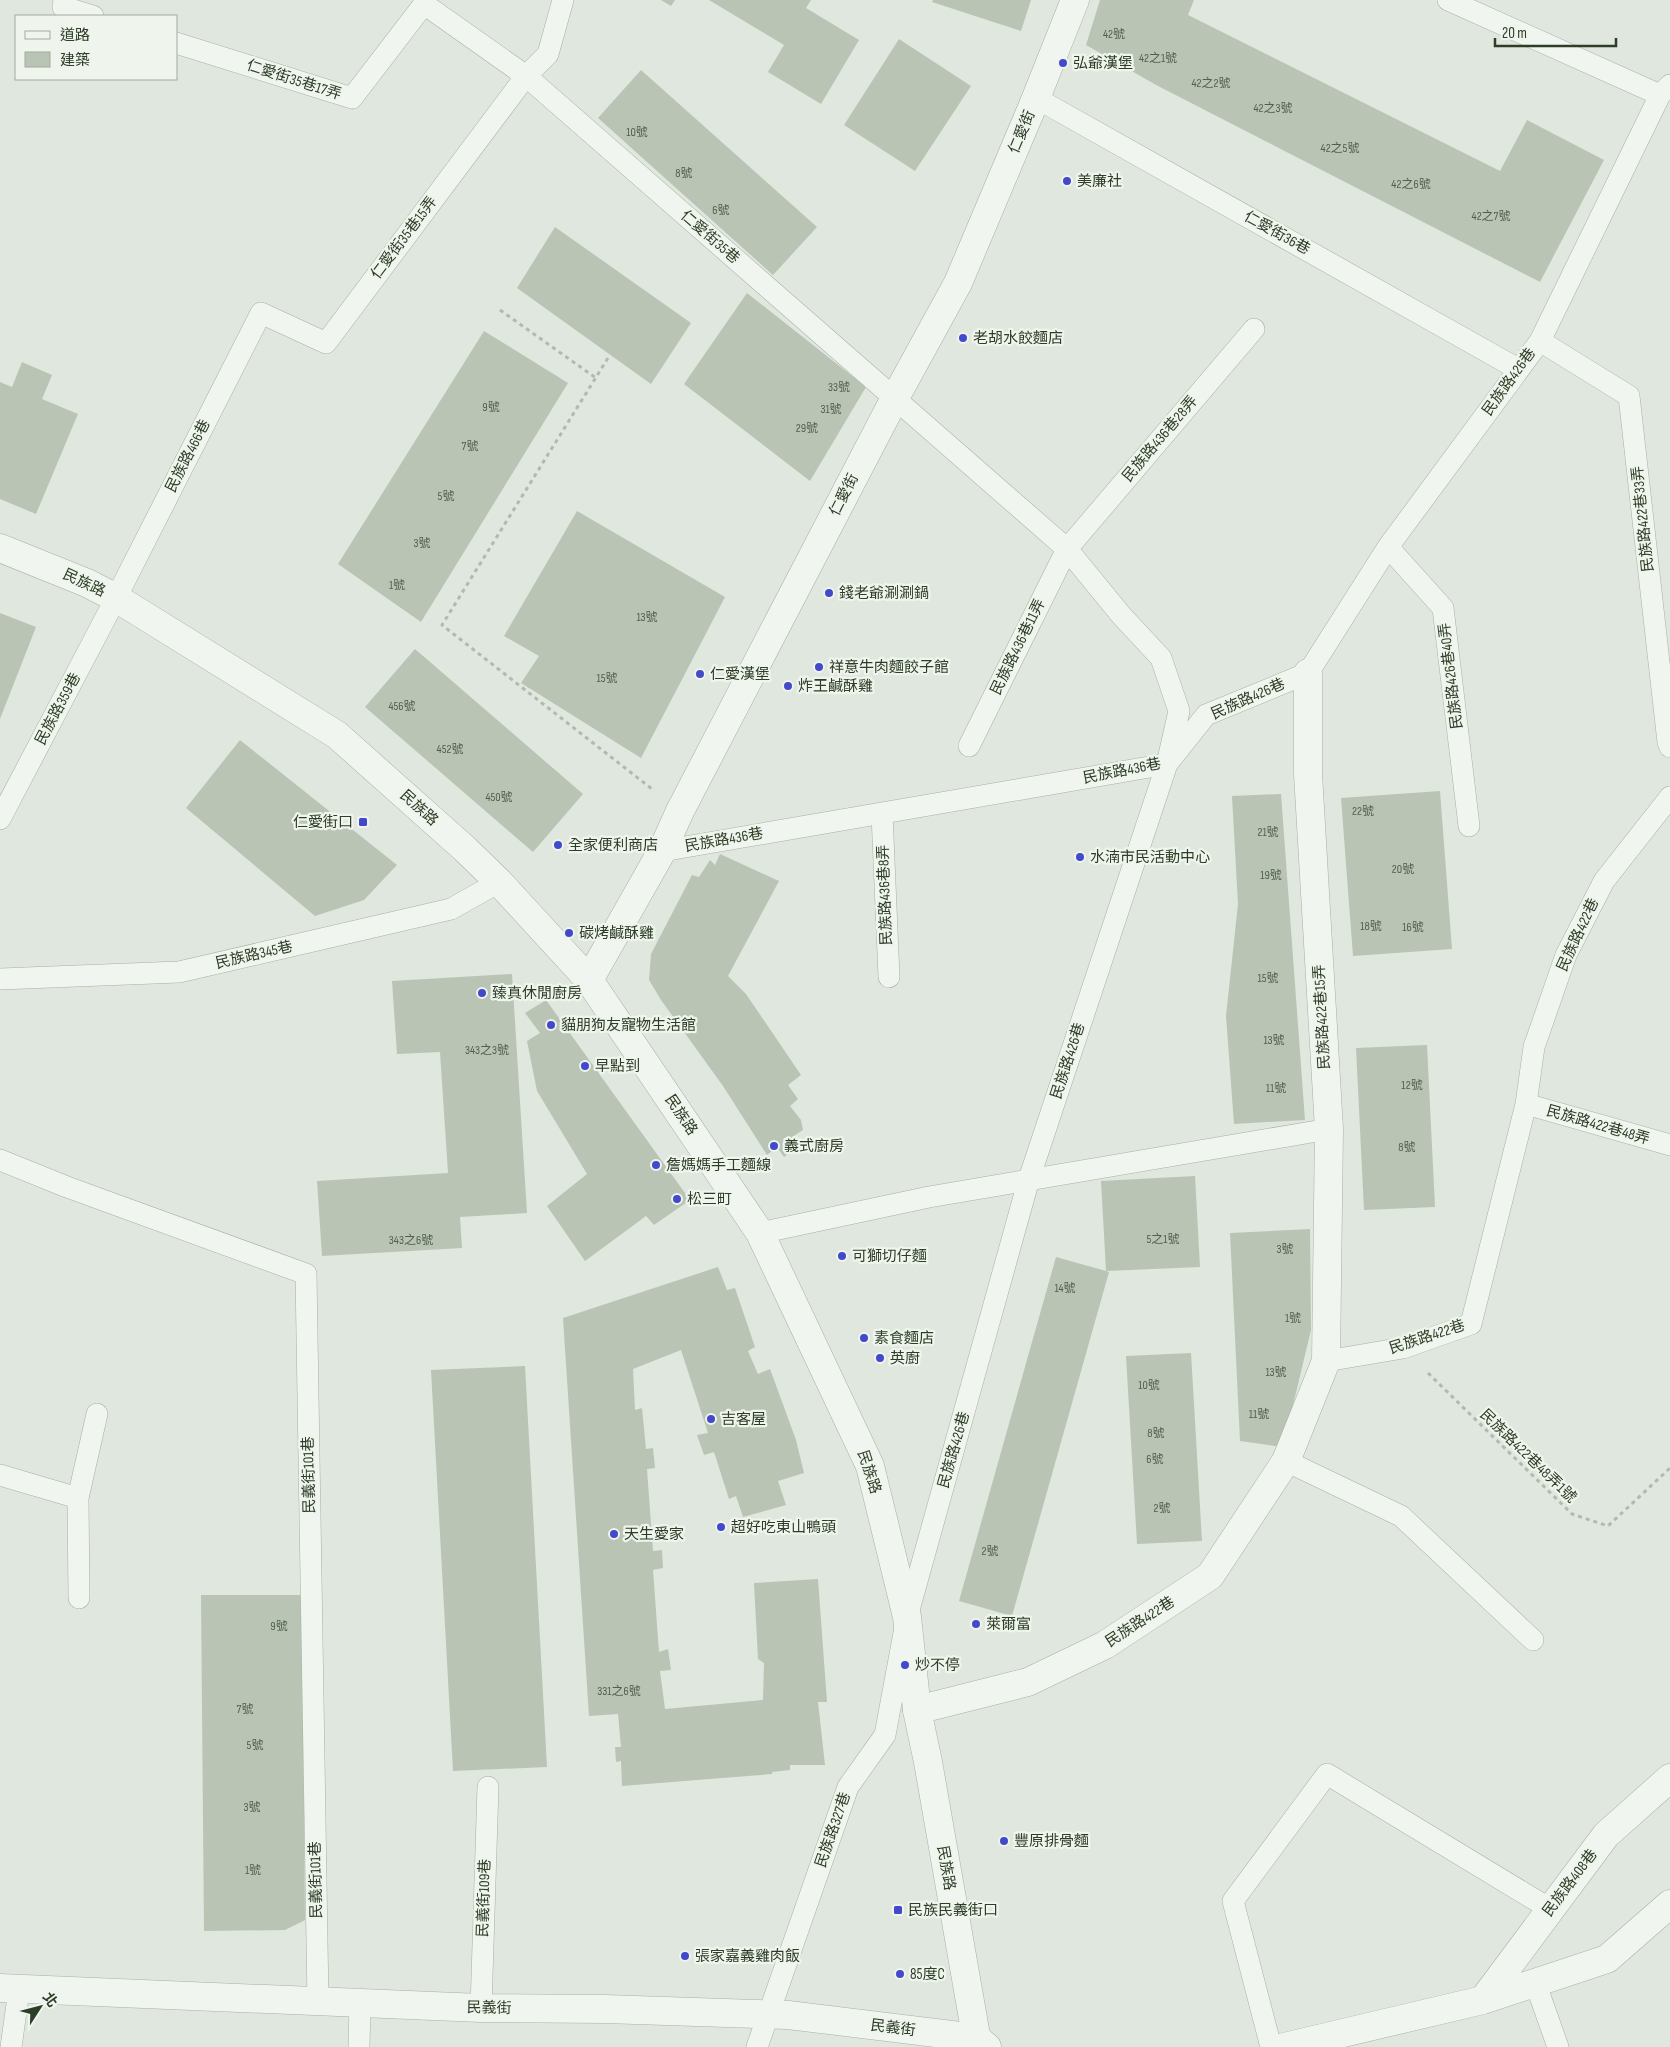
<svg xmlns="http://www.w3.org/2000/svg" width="1670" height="2047" viewBox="0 0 1670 2047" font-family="'Sofia Sans Condensed','Noto Sans TC',sans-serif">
	<rect width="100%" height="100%" fill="#e0e7de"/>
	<path fill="#b9c4b5" d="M661 0H675L671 6Z
		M709 0H811L806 8 859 40 821 104 768 72 784 45Z
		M933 0H1031L1021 31 932 2Z
		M1100 0H1194L1188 15 1500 171 1527 120 1604 160 1540 282 1158 86 1086 45Z
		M899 39 971 86 915 171 844 125Z
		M641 70 817 227 773 275 598 118Z
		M555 227 691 323 651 384 517 288Z
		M747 293 866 387 810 481 684 384Z
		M484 331 568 383 421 622 338 564Z
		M22 362 52 375 42 399 78 414 36 514 0 499V382L12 387Z
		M577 511 725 597 641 758 521 683 539 656 504 636Z
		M0 613 36 627 0 719Z
		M415 649 583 794 533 852 365 707Z
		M240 740 397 865 364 900 315 916 186 808Z
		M1440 791 1452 949 1353 956 1341 798Z
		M1281 794 1305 1120 1234 1124 1226 1016 1238 904 1232 796Z
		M720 854 779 881 728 976 746 994 801 1075 788 1085 798 1099 790 1106 801 1120 803 1130 792 1137 798 1146 784 1157 777 1147 767 1155 723 1086 661 1000 649 980 651 954 692 875 699 877 710 860 715 865Z
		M512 974 527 1213 460 1217 462 1248 322 1256 317 1181 448 1173 440 1052 397 1054 392 981Z
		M546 1000 690 1200 654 1225 646 1216 585 1261 547 1206 587 1174 537 1091 527 1041 540 1033 525 1013Z
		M1427 1045 1435 1207 1364 1210 1356 1048Z
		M1195 1176 1200 1267 1106 1271 1109 1272 1012 1616 959 1601 1056 1257 1106 1271 1101 1181Z
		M1310 1229 1311 1330 1283 1447 1240 1441 1230 1233Z
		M718 1267 727 1290 735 1288 755 1347 748 1351 758 1374 770 1369 796 1440 804 1473 778 1481 786 1505 743 1517 736 1496 729 1499 714 1452 704 1455 697 1435 708 1433 681 1350 633 1369 635 1410 642 1408 646 1449 653 1448 655 1468 647 1469 653 1551 662 1550 663 1568 653 1570 659 1652 668 1649 671 1670 660 1671 665 1709 763 1700 764 1663 758 1659 754 1583 818 1579 827 1702H818L825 1765H790V1770L772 1772V1774L622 1786 621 1761 616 1762 615 1747H621L618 1714 589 1716 563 1318Z
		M1191 1353 1202 1541 1137 1544 1126 1356Z
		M525 1366 547 1767 453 1771 431 1370Z
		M201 1595H302L305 1920 285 1930 204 1931Z"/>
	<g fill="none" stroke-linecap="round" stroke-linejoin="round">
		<g stroke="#a7b1a3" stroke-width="22">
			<path id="service" d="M64 0 63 7 93 16
				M1448 0 1660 95
				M176 43 352 98 424 4 526 76 1067 549 1121 615 1161 658 1179 711 1167 764 662 851
				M1036 98 1518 369
				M1540 341 1629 396 1668 742 1670 747
				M1388 547 1443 608 1469 826
				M969 746 1067 549 1254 329
				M882 814 889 977
				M0 819 116 598 261 313 326 343 526 76 548 54 563 0
				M0 979 179 972 451 909 499 882
				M1526 1104 1670 1145
				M0 1160 67 1187 306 1274 318 2002
				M760 1233 929 1197 1329 1129
				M1326 1361 1403 1348 1471 1324 1526 1104 1534 1047 1566 955 1604 881 1670 797
				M1286 1461 1401 1516 1533 1640
				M0 1475 78 1498 79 1598
				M78 1498 97 1414
				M1535 1982 1558 2047
				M481 2008 488 1787
				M11 2047 19 1990
				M359 2047 360 2004
				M757 2047 848 1787 885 1735 907 1617 1029 1179 1167 764 1206 715 1308 673 1388 547 1540 341 1660 95 1670 85
				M1271 2047 1233 1901 1327 1774 1550 1909"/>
		</g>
		<g stroke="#a7b1a3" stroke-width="29">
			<path id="minor" d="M917 1710 1028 1682 1105 1645 1210 1576 1286 1461 1326 1361 1329 1129 1308 774V673
				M0 1988 481 2008 605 2009 788 2015 976 2038 987 2047
				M1483 2000 1606 1835 1670 1778
				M1284 2047 1483 2000 1607 1959 1670 1904"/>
		</g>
		<g stroke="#a7b1a3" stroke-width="29">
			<path id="tertiary" d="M0 548 87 583 116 598 337 735 465 849 499 882 589 980 760 1233 870 1466 907 1617 917 1710 928 1762 978 2047
				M589 980 662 851 680 811 895 398 958 283 1036 98 1075 0"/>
		</g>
		<path stroke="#b2bab0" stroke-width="3" stroke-dasharray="4 4" stroke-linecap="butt" d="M500 310 596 378
			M608 358 442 625 652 789
			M1428 1373 1572 1514 1608 1526 1670 1468"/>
		<use href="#service" stroke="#f1f5f0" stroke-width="21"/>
		<use href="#minor" stroke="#f1f5f0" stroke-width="28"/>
		<use href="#tertiary" stroke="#f1f5f0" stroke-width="28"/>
	</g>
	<g fill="#4349cb" stroke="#eff5ed" stroke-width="2">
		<circle cx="1063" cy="63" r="5"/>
		<circle cx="1067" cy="181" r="5"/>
		<circle cx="963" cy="338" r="5"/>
		<circle cx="829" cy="593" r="5"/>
		<circle cx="819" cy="667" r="5"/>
		<circle cx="700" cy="674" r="5"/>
		<circle cx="788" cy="686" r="5"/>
		<rect x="358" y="817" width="10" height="10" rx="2.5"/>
		<circle cx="558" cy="845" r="5"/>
		<circle cx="1080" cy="857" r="5"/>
		<circle cx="569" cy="933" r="5"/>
		<circle cx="482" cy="993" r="5"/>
		<circle cx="551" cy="1025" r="5"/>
		<circle cx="585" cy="1066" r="5"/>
		<circle cx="774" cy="1146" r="5"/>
		<circle cx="656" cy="1165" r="5"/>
		<circle cx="677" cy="1199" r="5"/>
		<circle cx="842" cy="1256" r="5"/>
		<circle cx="864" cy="1338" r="5"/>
		<circle cx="880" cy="1358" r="5"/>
		<circle cx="711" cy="1419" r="5"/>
		<circle cx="721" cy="1527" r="5"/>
		<circle cx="614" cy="1534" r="5"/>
		<circle cx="976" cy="1624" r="5"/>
		<circle cx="905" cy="1665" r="5"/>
		<circle cx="1004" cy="1841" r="5"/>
		<rect x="893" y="1905" width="10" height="10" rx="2.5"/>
		<circle cx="685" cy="1956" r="5"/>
		<circle cx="900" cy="1974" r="5"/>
	</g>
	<g text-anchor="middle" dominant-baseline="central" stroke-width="4.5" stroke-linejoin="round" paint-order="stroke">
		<g font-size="12" fill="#505f4a">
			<text x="1114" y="34">42號</text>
			<text x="1158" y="58">42之1號</text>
			<text x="1211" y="83">42之2號</text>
			<text x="1273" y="108">42之3號</text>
			<text x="637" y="132">10號</text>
			<text x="1340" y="148">42之5號</text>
			<text x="684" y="173">8號</text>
			<text x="1411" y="184">42之6號</text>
			<text x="721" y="210">6號</text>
			<text x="1491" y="216">42之7號</text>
			<text x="839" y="387">33號</text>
			<text x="491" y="407">9號</text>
			<text x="831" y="409">31號</text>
			<text x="807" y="428">29號</text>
			<text x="470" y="446">7號</text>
			<text x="446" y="496">5號</text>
			<text x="422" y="543">3號</text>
			<text x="397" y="585">1號</text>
			<text x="647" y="617">13號</text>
			<text x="607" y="678">15號</text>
			<text x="402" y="706">456號</text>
			<text x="450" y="749">452號</text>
			<text x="499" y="797">450號</text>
			<text x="1363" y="811">22號</text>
			<text x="1268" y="832">21號</text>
			<text x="1403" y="869">20號</text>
			<text x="1271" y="875">19號</text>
			<text x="1371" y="926">18號</text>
			<text x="1413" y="927">16號</text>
			<text x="1268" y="978">15號</text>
			<text x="1274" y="1040">13號</text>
			<text x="487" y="1050">343之3號</text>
			<text x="1412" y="1085">12號</text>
			<text x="1276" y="1088">11號</text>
			<text x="1407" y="1147">8號</text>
			<text x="1163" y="1239">5之1號</text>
			<text x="411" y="1240">343之6號</text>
			<text x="1285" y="1249">3號</text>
			<text x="1065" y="1288">14號</text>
			<text x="1293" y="1318">1號</text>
			<text x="1276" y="1372">13號</text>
			<text x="1149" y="1385">10號</text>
			<text x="1259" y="1414">11號</text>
			<text x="1156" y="1433">8號</text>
			<text x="1155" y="1459">6號</text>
			<text x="1162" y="1508">2號</text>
			<text x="990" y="1551">2號</text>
			<text x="279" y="1626">9號</text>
			<text x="619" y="1691">331之6號</text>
			<text x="245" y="1709">7號</text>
			<text x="255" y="1745">5號</text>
			<text x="252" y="1807">3號</text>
			<text x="253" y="1870">1號</text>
		</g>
		<g font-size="15" fill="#2d3d27" stroke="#eff5ed" text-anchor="start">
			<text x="1073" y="63">弘爺漢堡</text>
			<text x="1077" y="181">美廉社</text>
			<text x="973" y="338">老胡水餃麵店</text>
			<text x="839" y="593">錢老爺涮涮鍋</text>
			<text x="829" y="667">祥意牛肉麵餃子館</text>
			<text x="710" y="674">仁愛漢堡</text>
			<text x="798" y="686">炸王鹹酥雞</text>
			<text x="353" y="822" text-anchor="end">仁愛街口</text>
			<text x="568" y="845">全家便利商店</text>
			<text x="1090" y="857">水湳市民活動中心</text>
			<text x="579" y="933">碳烤鹹酥雞</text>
			<text x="492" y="993">臻真休閒廚房</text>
			<text x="561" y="1025">貓朋狗友寵物生活館</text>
			<text x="595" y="1066">早點到</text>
			<text x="784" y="1146">義式廚房</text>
			<text x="666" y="1165">詹媽媽手工麵線</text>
			<text x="687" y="1199">松三町</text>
			<text x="852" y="1256">可獅切仔麵</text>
			<text x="874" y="1338">素食麵店</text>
			<text x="890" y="1358">英廚</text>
			<text x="721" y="1419">吉客屋</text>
			<text x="731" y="1527">超好吃東山鴨頭</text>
			<text x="624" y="1534">天生愛家</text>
			<text x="986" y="1624">萊爾富</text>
			<text x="915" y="1665">炒不停</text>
			<text x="1014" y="1841">豐原排骨麵</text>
			<text x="908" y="1910">民族民義街口</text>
			<text x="695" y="1956">張家嘉義雞肉飯</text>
			<text x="910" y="1974">85度C</text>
		</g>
		<g font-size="15" fill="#2d3d27" stroke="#eff5ed">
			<text transform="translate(294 80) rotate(18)">仁愛街35巷17弄</text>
			<text transform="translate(1022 132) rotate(-67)">仁愛街</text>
			<text transform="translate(1277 233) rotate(29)">仁愛街36巷</text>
			<text transform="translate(710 237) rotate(41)">仁愛街35巷</text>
			<text transform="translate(404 238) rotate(-53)">仁愛街35巷15弄</text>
			<text transform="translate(1509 382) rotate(-54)">民族路426巷</text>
			<text transform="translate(1160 439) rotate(-50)">民族路436巷28弄</text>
			<text transform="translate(188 456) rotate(-63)">民族路466巷</text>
			<text transform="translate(844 495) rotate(-63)">仁愛街</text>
			<text transform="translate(1643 519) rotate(-96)">民族路422巷33弄</text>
			<text transform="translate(84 583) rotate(25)">民族路</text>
			<text transform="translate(1018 647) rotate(-64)">民族路436巷11弄</text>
			<text transform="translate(1451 676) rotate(-97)">民族路426巷40弄</text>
			<text transform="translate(1248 699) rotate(-24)">民族路426巷</text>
			<text transform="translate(58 709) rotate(-62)">民族路359巷</text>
			<text transform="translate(1122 771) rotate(-11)">民族路436巷</text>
			<text transform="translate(419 808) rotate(42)">民族路</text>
			<text transform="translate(724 840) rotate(-10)">民族路436巷</text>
			<text transform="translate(885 895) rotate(-92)">民族路436巷8弄</text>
			<text transform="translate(1578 935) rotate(-65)">民族路422巷</text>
			<text transform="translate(254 955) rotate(-13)">民族路345巷</text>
			<text transform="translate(1322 1017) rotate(-93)">民族路422巷15弄</text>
			<text transform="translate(1068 1061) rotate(-72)">民族路426巷</text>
			<text transform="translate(681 1115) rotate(56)">民族路</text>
			<text transform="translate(1598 1125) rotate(16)">民族路422巷48弄</text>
			<text transform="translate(1427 1337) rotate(-18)">民族路422巷</text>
			<text transform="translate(954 1450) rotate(-74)">民族路426巷</text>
			<text transform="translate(1528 1456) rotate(44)">民族路422巷48弄1號</text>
			<text transform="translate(869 1472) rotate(72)">民族路</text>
			<text transform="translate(309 1475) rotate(-91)">民義街101巷</text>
			<text transform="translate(1140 1622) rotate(-33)">民族路422巷</text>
			<text transform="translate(833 1830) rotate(-71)">民族路327巷</text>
			<text transform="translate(946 1868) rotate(80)">民族路</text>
			<text transform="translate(316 1880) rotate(-91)">民義街101巷</text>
			<text transform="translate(1570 1883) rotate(-53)">民族路408巷</text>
			<text transform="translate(484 1898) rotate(-88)">民義街109巷</text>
			<text transform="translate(489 2008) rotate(1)">民義街</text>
			<text transform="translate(893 2028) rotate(7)">民義街</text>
		</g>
	</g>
	<rect x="15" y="15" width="162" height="65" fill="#eff5ed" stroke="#a1ab9e"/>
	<rect x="25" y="31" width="25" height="8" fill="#f1f5f0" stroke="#a1ab9e"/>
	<text x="60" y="40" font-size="15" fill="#2d3d27">道路</text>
	<rect x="25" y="52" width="25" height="15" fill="#b9c4b5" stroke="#a1ab9e"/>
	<text x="60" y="65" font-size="15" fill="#2d3d27">建築</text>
	<g transform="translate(40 2007) rotate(54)" stroke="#eff5ed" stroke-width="4" paint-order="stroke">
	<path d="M0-4L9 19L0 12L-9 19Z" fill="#2d3d27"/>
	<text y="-8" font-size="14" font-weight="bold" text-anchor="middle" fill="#2d3d27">北</text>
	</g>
	<path d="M1495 38v8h121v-8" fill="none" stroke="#2d3d27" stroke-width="2.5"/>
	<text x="1502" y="38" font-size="15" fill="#2d3d27" stroke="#eff5ed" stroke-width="4" paint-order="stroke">20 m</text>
</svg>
